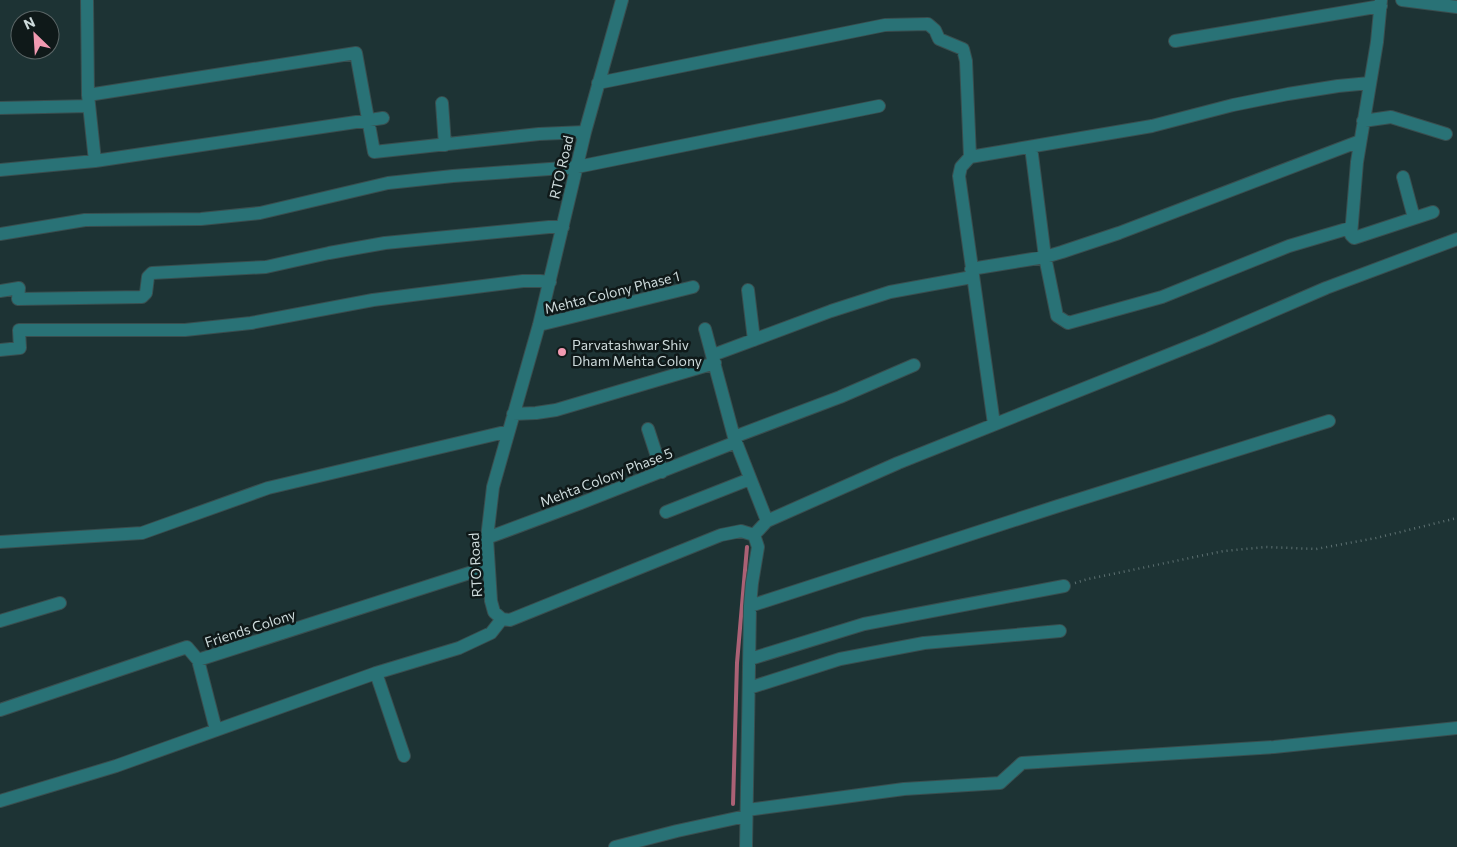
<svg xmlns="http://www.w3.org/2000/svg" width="1457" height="847" viewBox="0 0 1457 847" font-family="Commissioner,sans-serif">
	<rect width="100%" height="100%" fill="#1d3334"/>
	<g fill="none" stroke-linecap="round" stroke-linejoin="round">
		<path stroke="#ab6175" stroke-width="4" d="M733 804 737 663 747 547"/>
		<g stroke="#394e4f" stroke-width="14">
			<path id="minor" d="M87 0 88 95 95 161
				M622 0 585 132 539 325 493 487 487 538 491 601 494 612 502 619 510 620 721 535 741 531 754 535 758 547 752 583 750 606 746 847
				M1381 0 1377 42 1357 162 1351 235 1354 238 1433 212
				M1402 0 1457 7
				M1175 41 1381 6
				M598 83 885 25 928 24 935 30 939 39 963 49 966 61 970 157
				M88 95 356 53 374 152 539 134 585 132
				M442 103 445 145
				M0 108 89 106
				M1363 121 1391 117 1446 134
				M1031 147 1045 257 1057 316 1068 323 1162 297 1289 246 1350 228
				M0 170 95 161 383 118
				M1403 177 1414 218
				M0 234 85 220 201 219 260 213 388 183 453 176 577 167 879 106
				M971 269 1045 257 1062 252 1119 233 1360 141
				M748 290 754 340
				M0 291 19 288 18 299 142 297 146 293 148 277 152 273 266 267 329 253 385 243 549 227H563
				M539 325 693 287
				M705 329 734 437 767 521
				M0 350 20 348 19 330H185L251 323 373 300 523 281H540L550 282
				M713 355 831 311 890 292 972 277
				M513 414 536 413 556 410 715 363
				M994 424 959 176 961 167 970 157 1152 126 1233 105 1288 94 1338 86 1370 83
				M648 429 662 472
				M734 437 840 397 914 365
				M666 512 750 479
				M754 535 767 521 898 463 1208 339 1326 288 1457 239
				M487 538 581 503 736 442
				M0 542 142 533 268 488 509 431
				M750 606 1055 507 1329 421
				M0 621 60 603
				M750 659 864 624 1064 586
				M198 660 216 730
				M376 673 404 756
				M749 688 840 659 924 643 1060 631
				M0 710 187 647 198 660 488 567
				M0 801 116 766 376 673 459 648 491 633 502 619
				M747 810 904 789 1000 783 1022 763 1274 747 1457 728
				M615 847 677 831 746 816"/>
		</g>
		<path stroke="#5f7273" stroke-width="2.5" stroke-dasharray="1 4" stroke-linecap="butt" d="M1075 583 1088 579 1224 551 1266 547 1316 549 1376 538 1457 518"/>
		<use href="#minor" stroke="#297276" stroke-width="12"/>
	</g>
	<circle fill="#f19ab1" stroke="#0f1919" stroke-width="2" cx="562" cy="352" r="5"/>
	<g text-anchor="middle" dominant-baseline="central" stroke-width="5" stroke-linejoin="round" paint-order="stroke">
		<g font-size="14" fill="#cddadb" stroke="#0f1919">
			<text transform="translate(561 167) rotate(-77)">RTO Road</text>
			<text transform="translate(612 292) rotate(-14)">Mehta Colony Phase 1</text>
			<text transform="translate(606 477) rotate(-21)">Mehta Colony Phase 5</text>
			<text transform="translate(475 565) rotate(-93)">RTO Road</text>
			<text transform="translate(250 628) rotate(-18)">Friends Colony</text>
		</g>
		<g font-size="14" fill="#cddadb" stroke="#0f1919" text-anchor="start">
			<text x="572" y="344">Parvatashwar Shiv<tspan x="572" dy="16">Dham Mehta Colony</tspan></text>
		</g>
	</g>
	<g transform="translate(35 35) rotate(335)"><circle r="24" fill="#0f1919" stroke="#5b6667"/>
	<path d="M0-4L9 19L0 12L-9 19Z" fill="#f19ab1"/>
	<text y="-8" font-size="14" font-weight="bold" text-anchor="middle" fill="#cddadb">N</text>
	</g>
</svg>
